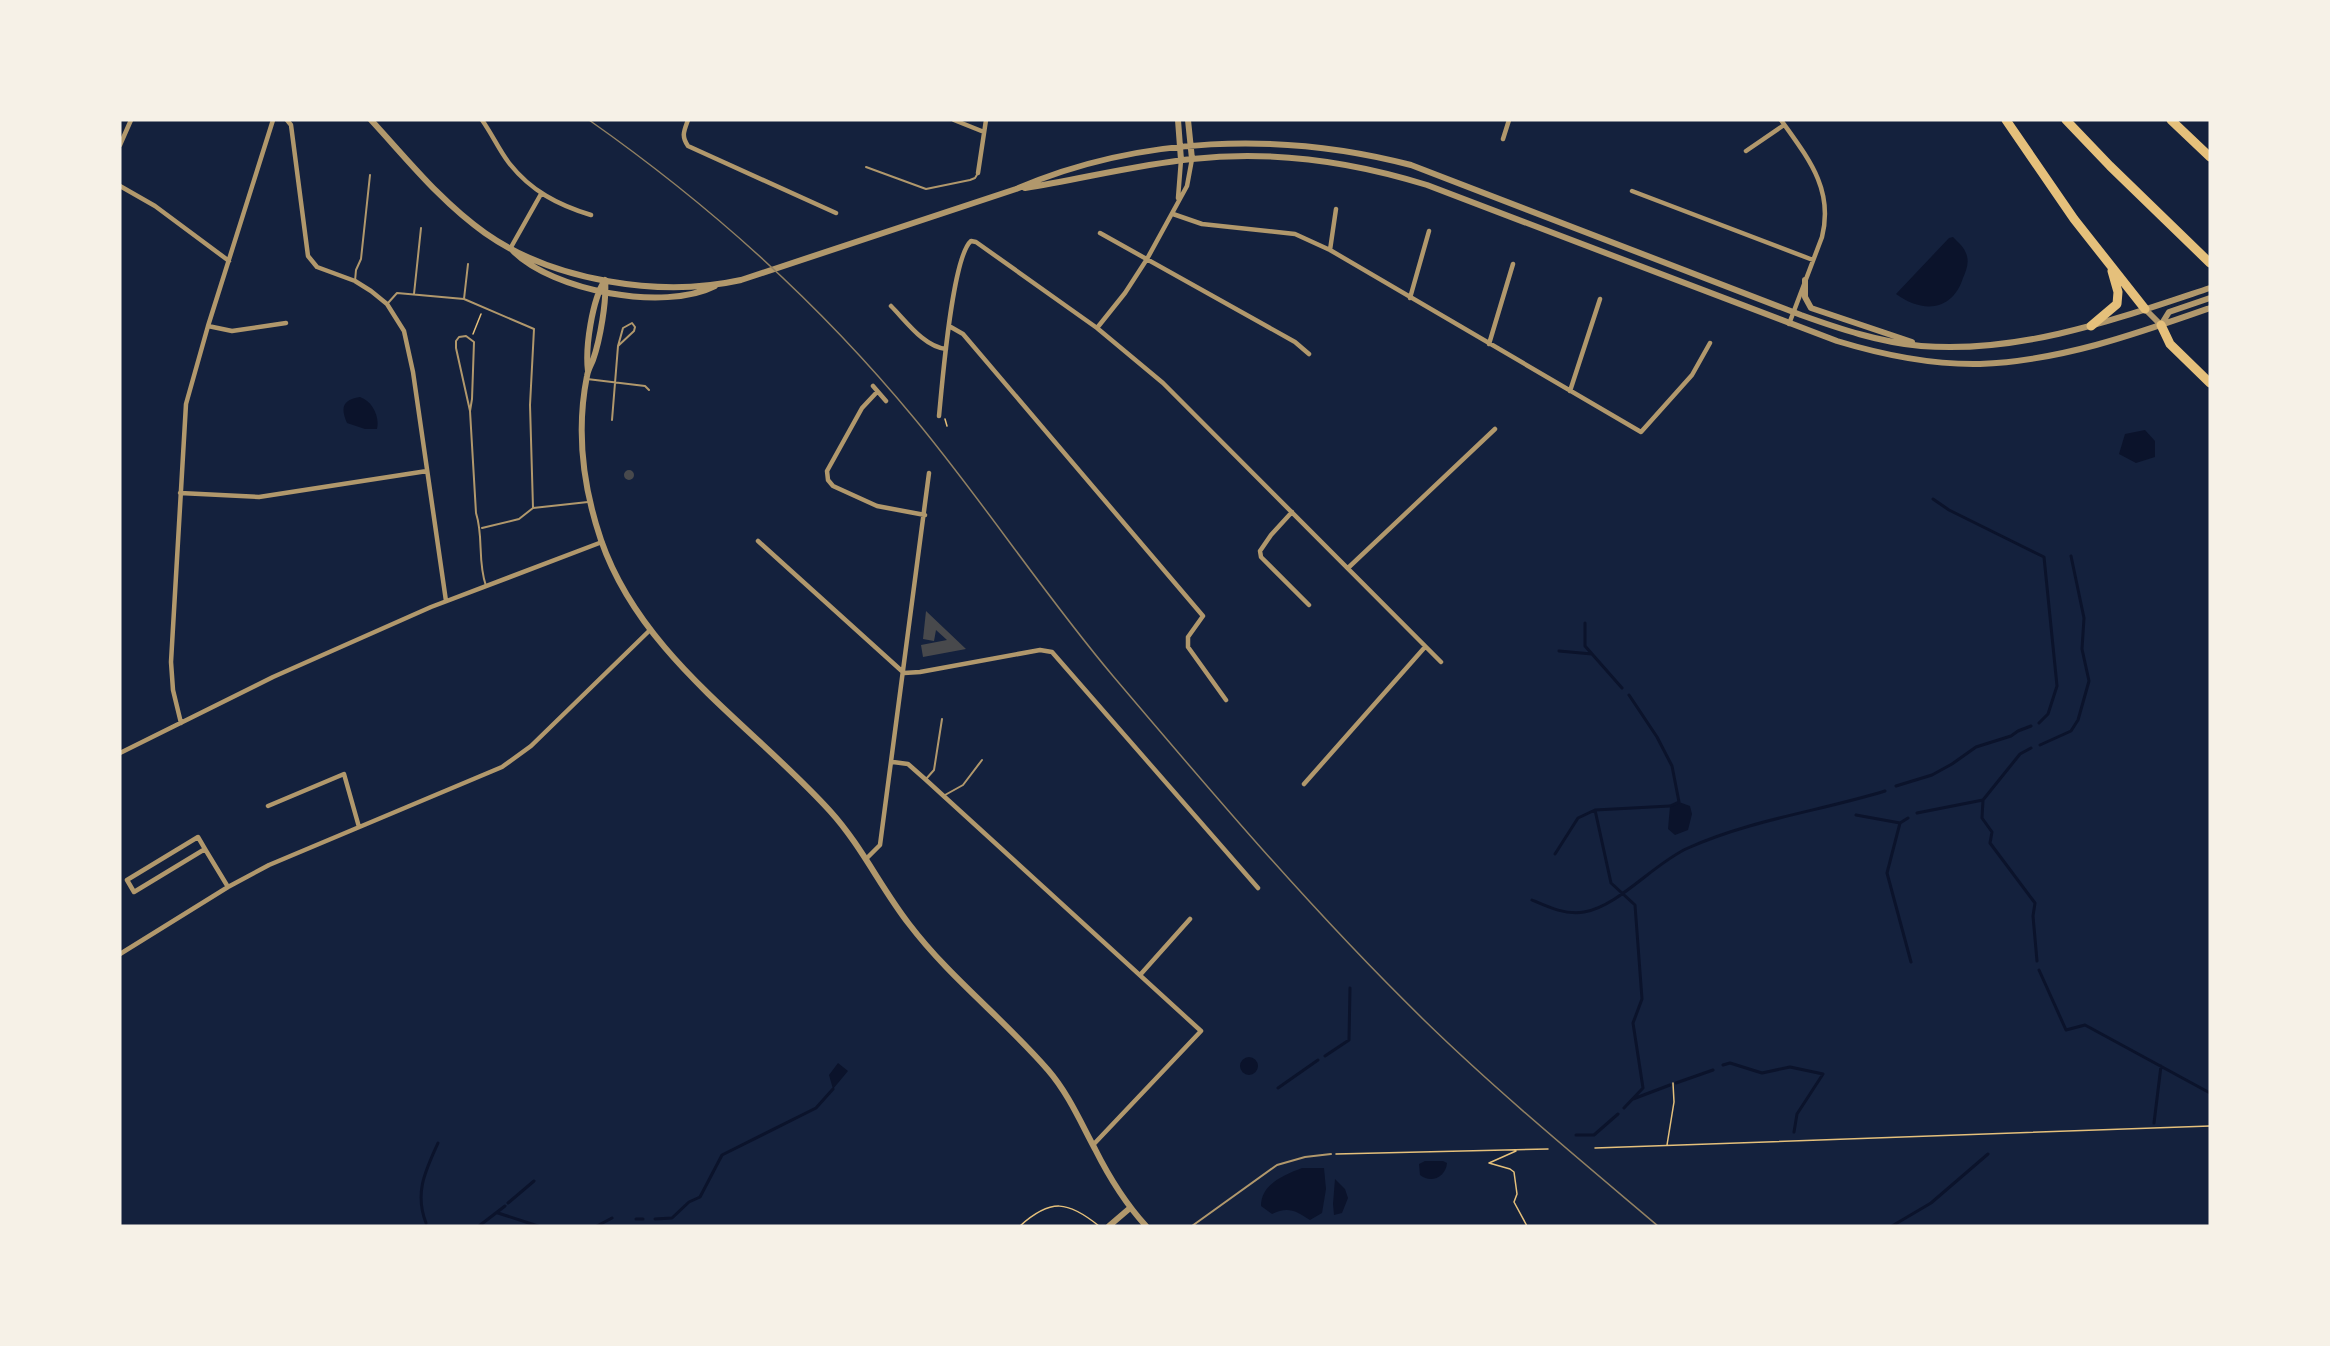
<svg xmlns="http://www.w3.org/2000/svg" width="2330" height="1346" viewBox="0 0 2330 1346" font-family="'Asap Condensed',sans-serif">
	<rect width="100%" height="100%" fill="#14213d"/>
	<path fill="#0b132b" d="M1953 237C1959 243 1965 248 1967 256 1969 264 1966 271 1963 278 1952 312 1922 313 1896 294L1949 238Z
		M360 397C372 401 380 416 377 429H365L347 423C340 407 343 400 360 397Z
		M2145 430 2155 441V457L2136 463 2119 454 2125 434Z
		M1679 802 1690 806 1692 814 1688 830 1675 835 1668 829 1670 806Z
		M1240 1066a9 9 0 1 1 18 0a9 9 0 1 1-18 0Z
		M838 1063 848 1071 833 1089 829 1075Z
		M1443 1161 1447 1163C1446 1177 1431 1184 1420 1175L1419 1164 1425 1161Z
		M1302 1168H1324L1326 1189 1322 1213 1310 1220C1296 1211 1288 1206 1272 1214L1261 1206C1261 1184 1284 1175 1302 1168Z
		M1335 1179 1345 1189 1348 1198 1342 1213 1334 1215 1333 1204Z"/>
	<g fill="none" stroke-linecap="round" stroke-linejoin="round">
		<path stroke="#0b132b" stroke-width="3" d="M1933 499 1949 510 2044 557 2057 686 2048 714 2039 723
			M1585 623V646L1622 688
			M1559 651 1592 654
			M2040 745 2071 731 2078 720 2089 681 2082 649 2084 618 2071 556
			M1896 786 1932 775 1952 764 1976 747 2011 736 2018 731 2031 726
			M1983 800 1982 818 1992 832 1990 843 2035 903 2033 916 2037 961
			M1917 813 1983 800 2020 754 2031 748
			M1856 815 1900 823
			M1908 818 1900 823 1887 873 1911 962
			M1555 854 1578 818 1595 810
			M1532 900C1548 907 1565 915 1584 912 1619 906 1654 863 1688 848 1750 820 1820 811 1885 791
			M2039 970 2066 1030 2085 1025 2210 1093
			M1325 1056 1349 1040 1350 988
			M1723 1065 1730 1063 1762 1073 1790 1067 1823 1074 1797 1114 1794 1132
			M1676 1083 1713 1070
			M1278 1088 1318 1060
			M1633 1099 1670 1085
			M1624 1108 1643 1088 1633 1023 1642 999 1635 905 1611 883 1595 810 1670 806 1679 802 1672 766 1657 737 1629 695
			M2154 1123 2161 1066
			M1576 1135H1594L1618 1114
			M508 1203 534 1181
			M498 1213 538 1226
			M636 1219H643
			M655 1219 672 1218 689 1202 700 1197 722 1155 816 1108 833 1089
			M426 1223C414 1192 426 1170 438 1143
			M479 1226 505 1206
			M597 1226 612 1218
			M1892 1226 1931 1203 1988 1154"/>
	</g>
	<path fill="#48494c" d="M624 475a5 5 0 1 1 10 0a5 5 0 1 1-10 0Z
		M926 611 966 649 923 657 921 645 947 640 936 630 934 641 923 639Z"/>
	<g fill="none" stroke-linecap="round" stroke-linejoin="round">
		<path stroke="#e5c07b" stroke-width="1.5" d="M473 334 481 314
			M945 419 947 426
			M1667 1145 1674 1102 1673 1083
			M1595 1148 2210 1126
			M1516 1151 1489 1163 1510 1169 1514 1172 1517 1194 1514 1202 1527 1226
			M1336 1154 1548 1149
			M1020 1226C1051 1198 1068 1201 1099 1226"/>
		<path stroke="#b1986c" stroke-width="2" d="M866 167 926 189 970 180 975 178 978 173
			M355 281 356 270 361 259 370 175
			M414 294 421 228
			M464 299 468 264
			M388 303 397 293 464 299 534 329 530 405 533 508
			M587 379 645 386 649 390
			M470 411 456 348V341L459 337 466 336 474 342 472 399 470 411 476 513C484 538 477 560 486 586
			M612 420 618 346 623 328 632 323 635 327 634 331 618 346
			M482 528 519 519 533 508 588 502
			M926 779 934 770 942 719
			M945 795 963 785 982 760
			M1192 1226 1277 1165 1305 1157 1331 1154"/>
		<path stroke="#b1986c" stroke-width="4.5" d="M287 120 291 125 308 256 317 267 355 281 371 291 387 304 404 331 413 372 446 601
			M482 120C492 134 499 150 509 163 531 191 558 205 591 215
			M688 120C684 131 681 136 688 146L836 213
			M954 120 984 132
			M1781 120C1808 158 1834 189 1822 237L1789 324
			M1503 139 1509 120
			M120 145 131 120
			M1746 151 1784 125
			M978 173 986 120
			M120 186 155 206 229 261
			M1632 191 1813 260
			M1178 198 1181 160
			M1173 214 1202 224 1295 234 1330 250 1641 432 1692 375 1710 343
			M1100 233 1295 342 1309 354
			M510 249 541 194
			M1330 250 1336 209
			M1410 298 1429 231
			M891 306C906 321 924 347 946 349
			M208 326 232 331 286 323
			M949 326 963 334 1203 616 1188 637V647L1226 700
			M1097 328 1125 293 1147 259 1187 186 1192 159
			M1489 344 1513 264
			M873 386 886 401
			M1570 391 1600 299
			M877 392 862 408 827 471 828 480 833 486 877 506 925 515
			M939 416C942 386 952 257 971 241L976 242 1097 328 1163 383 1441 662
			M180 493 259 497 427 471
			M1292 512 1271 535 1260 551 1261 557 1309 605
			M758 541 904 673 920 672 1040 650 1052 652 1258 888
			M1348 568 1495 429
			M181 723 173 690 171 662 186 404 208 326 273 120
			M120 753 273 677 431 607 602 542
			M893 762 908 764 925 779 1201 1031 1093 1145
			M1304 784 1425 647
			M268 806 344 774 359 827
			M205 849 198 837 127 880 134 892 205 849 228 887
			M866 859 880 845 929 473
			M120 954 228 887 269 865 502 767 531 746 649 631
			M1140 975 1190 919"/>
		<path stroke="#b1986c" stroke-width="6" d="M371 120C407 159 441 202 485 233 553 281 660 298 741 280L1016 189C1139 136 1281 131 1411 165L1801 315C1840 329 1879 342 1921 346 2021 354 2117 319 2210 288
			M1178 120 1181 160
			M1188 120 1192 159
			M1025 188C1081 179 1136 165 1192 159 1272 150 1350 161 1427 185L1837 341C1883 355 1932 365 1980 364 2060 361 2136 334 2210 308
			M513 251C553 291 664 312 715 286
			M605 280C607 300 600 340 593 360 591 365 588 370 587 376 576 431 583 487 601 540 641 656 751 724 830 811 861 845 881 888 909 924 950 978 1004 1019 1048 1070 1068 1093 1081 1123 1095 1149 1109 1177 1125 1203 1146 1226
			M1805 280V297L1811 308 1912 342
			M2145 309 2161 325
			M2161 325 2169 312 2210 298
			M588 371C585 348 592 300 605 280
			M1109 1226 1130 1208"/>
		<path stroke="#e5c07b" stroke-width="9" d="M2006 120 2074 219 2145 309
			M2066 120 2110 166 2210 263
			M2171 120 2210 157
			M2161 325 2170 344 2210 383
			M2091 326 2117 304 2118 292 2112 271"/>
		<path stroke="#918062" stroke-width="1.5" d="M589 120C710 205 820 304 914 418 983 501 1043 593 1113 676 1213 794 1314 913 1425 1021 1499 1093 1579 1159 1658 1226"/>
	</g>
	<rect width="2330" height="1346" fill="none" stroke="#f6f1e7" stroke-width="243"/>
</svg>
